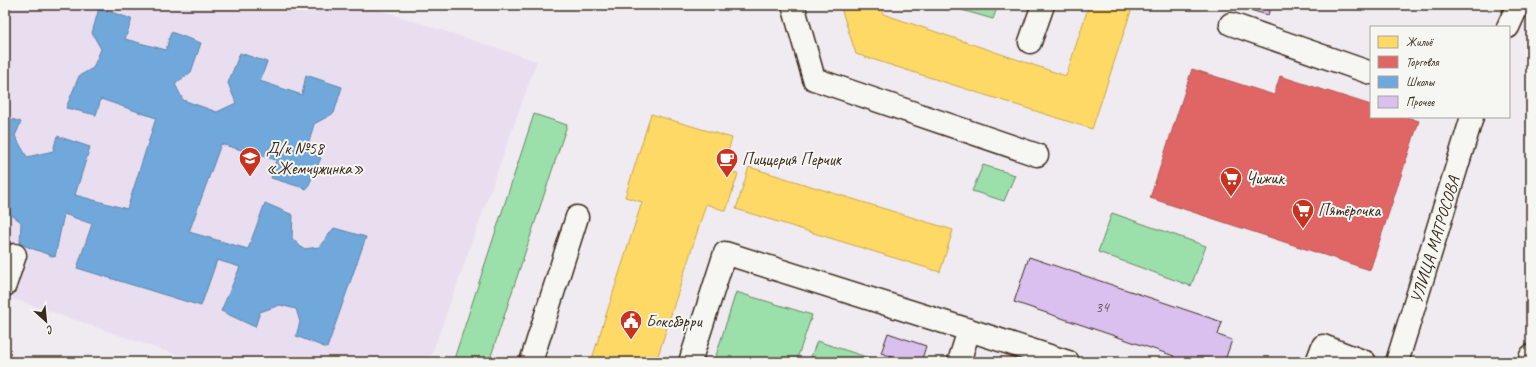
<svg xmlns="http://www.w3.org/2000/svg" width="1536" height="367" viewBox="0 0 1536 367" font-family="Caveat,sans-serif">
	<rect width="100%" height="100%" fill="#f0ebf1"/>
	<filter id="ink" filterUnits="userSpaceOnUse"><feTurbulence type="fractalNoise" baseFrequency=".025" numOctaves="2"/><feDisplacementMap in="SourceGraphic" scale="8" xChannelSelector="R" yChannelSelector="G"/><feConvolveMatrix kernelMatrix="1 2 1 2 8 2 1 2 1" color-interpolation-filters="sRGB"/></filter>
	<g filter="url(#ink)">
		<path fill="#e9def0" d="M5 5H364L537 61 429 362H197L5 296Z"/>
		<path fill="#9bdfab" stroke="#6b8464" d="M944 5H998L993 19Z
			M534 114 567 125 489 362H453Z
			M983 165 1015 175 1004 201 972 191Z
			M1112 213 1206 246 1191 286 1098 252Z
			M736 292 812 315 796 362H714Z
			M817 341 882 362H809Z"/>
		<path fill="#ffd966" stroke="#c4a450" d="M840 5H880L883 14 1066 76 1089 5H1133L1092 129 856 54Z
			M651 114 732 138 723 169 738 174 726 211 706 204 656 362H591L642 202 625 197Z
			M749 167 953 230 940 272 736 209Z"/>
		<path fill="#e06666" stroke="#ae5450" d="M1192 69 1274 95 1280 76 1371 105V117H1407L1419 121 1370 270 1150 198Z"/>
		<path fill="#6fa8dc" stroke="#5f82a3" d="M99 8 132 19 125 39 166 50 171 32 201 43 191 72 175 84 183 100 217 112 236 103 228 83 240 53 267 62 260 81 302 95 306 75 342 87 334 113 314 124 307 150 321 158 307 189 271 178 276 160 221 144 189 232 248 249 265 203 293 215 292 238 303 249 319 247 334 228 366 237 327 348 296 336 300 322 296 309 280 305 260 312 255 327 221 311 240 267 217 260 201 306 77 268 92 224 64 214 55 257 20 244 21 222 5 210V117L21 122 15 136 27 157 53 151 57 136 90 147 75 195 127 209 156 118 101 99 96 115 66 108 79 76 93 68 101 49 92 33Z"/>
		<path fill="#d9c0ef" stroke="#3b2a1e" d="M1232 5H1271L1268 15Z
			M1029 257 1222 322 1218 335 1232 340 1225 360 1232 362H1172L1174 356 1014 302Z
			M888 333 926 346 921 362H906L881 353Z"/>
		<g fill="none" stroke-linecap="round" stroke-linejoin="round">
			<g stroke="#3b2a1e" stroke-width="25">
				<g id="minor">
					<path d="M793 5 814 79 1037 155"/>
					<path d="M1231 24 1371 73"/>
					<path d="M1508 27 1518 5"/>
					<path d="M1030 42 1043 5"/>
					<path d="M5 285 15 255"/>
					<path d="M531 362 577 217"/>
					<path d="M690 362 725 253 969 330"/>
					<path d="M959 362 969 330 1068 362"/>
					<path d="M1317 362 1323 346 1365 362"/>
					<path id="s1" d="M1397 362 1472 117"/>
					<path d="M1529 362 1531 356"/>
				</g>
			</g>
			<use href="#minor" stroke="#f6f6f2" stroke-width="22"/>
		</g>
	</g>
	<defs>
		<g id="school-pin" transform="scale(1.15)"><path d="M0 17L-7.5 6A9.5 9.5 0 1 1 7.5 6Z" fill="#c8321e" stroke="#f6f6f2"/><path d="M0-5L7-2L0 1L-7-2ZM-4 1L0 2.5L4 1V4Q0 6-4 4Z" fill="#fff"/></g>
		<g id="cafe-pin" transform="scale(1.15)"><path d="M0 17L-7.5 6A9.5 9.5 0 1 1 7.5 6Z" fill="#c8321e" stroke="#f6f6f2"/><path d="M-5.5-4.5H6V0H3Q3 3.5 0 3.5H-2.5Q-5.5 3.5-5.5 0ZM3-3.2v2h1.7v-2ZM-6 4.5H4V6H-6Z" fill="#fff"/></g>
		<g id="supermarket-pin" transform="scale(1.15)"><path d="M0 17L-7.5 6A9.5 9.5 0 1 1 7.5 6Z" fill="#c8321e" stroke="#f6f6f2"/><path d="M-6-5.5h2.5l.6 2H6L4.5 2H-2.5L-4.4-4H-6ZM-1.5 3.2a1.3 1.3 0 1 0 .1 0ZM3 3.2a1.3 1.3 0 1 0 .1 0Z" fill="#fff"/></g>
		<g id="civic-pin" transform="scale(1.15)"><path d="M0 17L-7.5 6A9.5 9.5 0 1 1 7.5 6Z" fill="#c8321e" stroke="#f6f6f2"/><path d="M-.6-6.5H3V-4.5H.6V-3L4-1V1h2V6H-6V1h2V-1L-.6-3ZM-1.2 2.5V6h2.4V2.5Z" fill="#fff"/></g>
	</defs>
	<g fill-rule="evenodd">
		<use href="#school-pin" x="250" y="158"/>
		<use href="#cafe-pin" x="727" y="159"/>
		<use href="#supermarket-pin" x="1231" y="178"/>
		<use href="#supermarket-pin" x="1303" y="210"/>
		<use href="#civic-pin" x="631" y="321"/>
	</g>
	<g text-anchor="middle" dominant-baseline="central" stroke-width="4" stroke-linejoin="round" paint-order="stroke">
		<g font-size="15" fill="#625052">
			<text x="1102" y="307">34</text>
		</g>
		<g font-size="17" fill="#3b2a1e" stroke="#f6f6f2" text-anchor="start">
			<text x="266" y="148">Д/к №58<tspan x="266" dy="20">«Жемчужинка»</tspan></text>
			<text x="742" y="159">Пиццерия Перчик</text>
			<text x="1246" y="178">Чижик</text>
			<text x="1318" y="210">Пятёрочка</text>
			<text x="646" y="321">Боксбэрри</text>
		</g>
		<g font-size="17" fill="#3b2a1e" stroke="#f6f6f2">
			<text stroke="none"><textPath href="#s1" startOffset="128">УЛИЦА МАТРОСОВА</textPath></text>
		</g>
	</g>
	<rect width="1536" height="367" fill="none" stroke="#f6f6f2" stroke-width="20"/>
	<rect x="10" y="10" width="1516" height="347" fill="none" stroke="#3b2a1e" stroke-width="1.5" filter="url(#ink)"/>
	<rect x="1370" y="26" width="140" height="92" fill="#f6f6f2" stroke="#aba49d"/>
	<rect x="1378" y="36" width="20" height="12" fill="#ffd966" stroke="#aba49d"/>
	<text x="1406" y="46" font-size="12" fill="#3b2a1e">Жильё</text>
	<rect x="1378" y="56" width="20" height="12" fill="#e06666" stroke="#aba49d"/>
	<text x="1406" y="66" font-size="12" fill="#3b2a1e">Торговля</text>
	<rect x="1378" y="76" width="20" height="12" fill="#6fa8dc" stroke="#aba49d"/>
	<text x="1406" y="86" font-size="12" fill="#3b2a1e">Школы</text>
	<rect x="1378" y="96" width="20" height="12" fill="#d9c0ef" stroke="#aba49d"/>
	<text x="1406" y="106" font-size="12" fill="#3b2a1e">Прочее</text>
	<g transform="translate(46 321) rotate(153)" stroke="#f6f6f2" stroke-width="3" paint-order="stroke">
	<path d="M0-3L7 15L0 10L-7 15Z" fill="#3b2a1e"/>
	<text y="-6" font-size="11" font-weight="bold" text-anchor="middle" fill="#3b2a1e">С</text>
	</g>
</svg>
